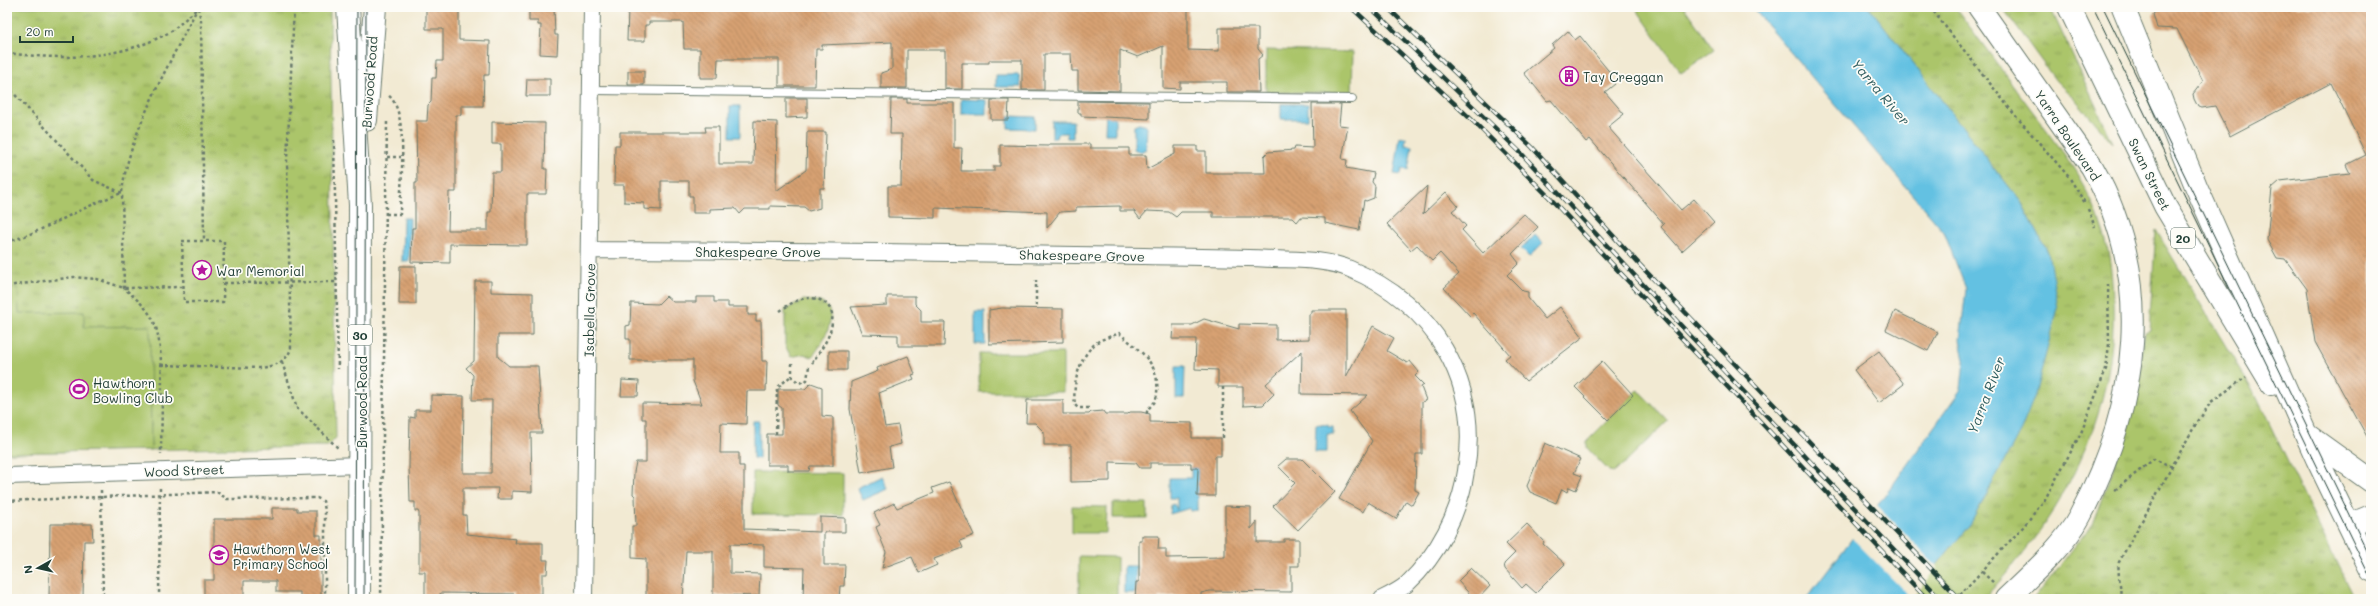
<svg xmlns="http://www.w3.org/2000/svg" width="2378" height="606" viewBox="0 0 2378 606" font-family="Mali,sans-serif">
	<defs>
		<pattern id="grass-tufts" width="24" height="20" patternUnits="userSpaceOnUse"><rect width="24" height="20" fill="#abc56b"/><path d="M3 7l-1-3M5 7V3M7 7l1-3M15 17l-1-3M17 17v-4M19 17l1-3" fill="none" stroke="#8ba159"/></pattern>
		<pattern id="building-back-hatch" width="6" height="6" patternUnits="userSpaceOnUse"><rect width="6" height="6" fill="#d7a172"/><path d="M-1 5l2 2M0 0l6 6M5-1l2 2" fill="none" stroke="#ae845e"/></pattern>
	</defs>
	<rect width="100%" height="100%" fill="#fdfcf7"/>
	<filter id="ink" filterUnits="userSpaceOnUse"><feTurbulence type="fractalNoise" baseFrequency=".025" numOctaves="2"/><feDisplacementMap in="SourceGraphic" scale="8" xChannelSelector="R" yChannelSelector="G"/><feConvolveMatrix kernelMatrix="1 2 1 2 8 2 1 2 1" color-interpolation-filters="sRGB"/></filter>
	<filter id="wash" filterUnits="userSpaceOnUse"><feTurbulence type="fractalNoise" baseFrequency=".012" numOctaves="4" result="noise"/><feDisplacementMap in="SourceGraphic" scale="16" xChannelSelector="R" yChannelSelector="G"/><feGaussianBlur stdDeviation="0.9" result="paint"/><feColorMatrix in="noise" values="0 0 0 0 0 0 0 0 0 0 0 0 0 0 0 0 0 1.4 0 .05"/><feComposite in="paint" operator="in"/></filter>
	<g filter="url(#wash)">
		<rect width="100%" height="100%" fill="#f2ead3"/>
		<path fill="url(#grass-tufts)" stroke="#658150" d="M7 7H330L336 438 328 446 7 453Z
			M1869 7H1955C1980 41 2005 74 2030 108 2056 142 2083 176 2098 217 2109 244 2112 271 2113 300 2118 414 2061 519 1983 599H1909L1971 523 2048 252 2021 202Z
			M2002 7H2050L2113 143 2074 98 2056 81Z
			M2156 230 2257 398 2354 599H2034L2092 524 2128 430 2145 332 2149 330Z
			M804 300C808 301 813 300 817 301 845 308 822 345 812 357L804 354 791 357 785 345V310Z
			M1072 506 1107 507 1106 533H1072Z"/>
		<path fill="#abc56b" stroke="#658150" d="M1635 7H1684L1714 50 1681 73Z
			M1266 50 1353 52 1352 93 1266 92Z
			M18 288 19 313 84 312V327L150 326 151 450 7 453V289Z
			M979 353H1063V392H979Z
			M1638 390 1668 421 1615 472 1609 471 1587 448V441Z
			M753 472 843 473V515L753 514Z
			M1113 503H1147V518H1113Z
			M1079 556 1117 557V599H1079Z"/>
		<path fill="#64c1e2" stroke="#427f8b" d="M1752 7H1869L2021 202 2048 252 2058 308 2035 395 2021 430 1971 523 1909 599H1806L1887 493 1961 389 1964 360 1960 340 1966 289 1944 232Z
			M996 75H1019L1021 87H996Z
			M961 99 987 100V114H961Z
			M1281 104H1308V119H1281Z
			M730 106H740V137H730Z
			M1106 107H1115V134H1105Z
			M1008 116 1035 117V129L1008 128Z
			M1052 121H1073V138H1067V133H1058L1057 138H1052Z
			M1139 124 1147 126 1146 149 1140 152 1134 149V126Z
			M1400 137 1406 138 1405 145 1412 146 1408 170 1402 169 1401 175 1394 174Z
			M403 218H410L409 261H402Z
			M1535 235 1543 243 1529 257 1521 249Z
			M975 312H985V344H975Z
			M1176 366H1185L1184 398H1176Z
			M753 421H759V459L753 458Z
			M1316 424 1328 425V427H1333V434H1327V452H1315Z
			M1191 468H1198V510L1190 511V508L1170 514 1171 505 1174 504 1177 510V498H1170V478H1191Z
			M882 476 888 489 863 500 857 488Z
			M1124 566H1136L1135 593H1124Z"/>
		<path fill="#f2ead3" d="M1876 504 1938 567 1912 599 1851 537Z"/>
		<g id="blocks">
			<path fill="url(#building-back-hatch)" d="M426 7H453V10H459V40L490 41 489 75H484L483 106H461V115H456V192H449L448 230H488V212H491L492 172H501V144H492V122L545 123 544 169H547L546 194H527V245L450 244V263L411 262 412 228H415V183H417L416 121H427L428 105 431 102 432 78H436L437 61H443V29H426Z
				M529 7H554L555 35H558L557 55 540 54 541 25H538V21H529Z
				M628 7H1188V50L1219 51V28H1258V49L1263 55 1258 59 1259 92H1227V82H1180V89L1163 88V46L1138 57 1120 50V91L1078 90V71H1072L1071 54H1044V90H1022V60H989V63H962V89H945V50H907V88H881V73L892 69V42L822 45V49H816L815 86H779V59H718L717 78H700V49H684L683 22H649V25H645V41H627Z
				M2162 7H2371V444L2315 342 2307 289 2285 259 2277 258 2267 240 2272 188 2280 181 2350 173 2346 165 2366 155 2331 83 2230 136 2215 106 2202 108 2198 107 2194 99 2193 94 2203 81 2177 29 2157 28 2153 14Z
				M1568 31 1575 40 1580 36 1612 75 1609 77 1615 84 1605 92 1624 114 1608 127 1681 210 1694 199 1714 222 1682 251 1661 227 1664 224 1590 139 1586 142 1551 100 1547 101 1524 73 1554 48 1552 45Z
				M628 71H644V85H628Z
				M527 79H550V96H526Z
				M786 98H807V117L786 118Z
				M891 99H907V103H954V148H962L961 171H994V166H1000V145L1049 146V144H1090V148H1129V155H1146L1147 169 1175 154V146H1197V151H1206V173H1265L1264 156 1268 152 1294 150 1295 147 1313 148 1312 104H1341L1339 125 1348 126 1342 159 1347 160 1346 168 1374 173 1372 182 1375 186 1374 198 1366 201 1364 200 1359 230 1325 223V218L1301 217 1297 222 1292 217H1213V212H1181L1176 217 1169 212 1147 211 1140 219 1134 211H1120V206L1076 207V211L1060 212 1047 228V212L935 208V218L888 217V186H901L902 134H890Z
				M991 100H1009L1008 120H991Z
				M1078 101 1149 102V119L1081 116V113H1078Z
				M754 121 777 122 776 191 806 170 807 132H826L824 188H820V208L809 211 804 207 770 206V209H745L740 214 735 208 710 209V213H693V196H689V181H661V210L644 209V203L624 202V185H614L615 145H620V132H706L705 127H719V164H753Z
				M1427 186 1423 214 1446 192 1458 206 1452 211 1466 226 1462 230 1483 253 1524 214 1538 227 1512 254 1519 263 1507 275 1523 291 1528 292V298L1545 319 1560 307 1583 337 1526 381 1505 359 1510 355 1497 340 1473 313 1470 316 1444 288 1459 274 1440 253 1432 261 1417 245 1411 250 1387 224Z
				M400 266H416V304H399Z
				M475 281H491V292L533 293V335H498V357L509 366H538L542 433H531L532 492 512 491V499H497L498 488H463V515H466L467 534 516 539 515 543H543V560H548L547 574H542V594H537V599H514V594L440 593 441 599H425V572H419V513L418 511H415V502H410L409 466 410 417 415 418V410H431V395L464 396 463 473H491L492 400H472L473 375 466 368 474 361Z
				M666 296 673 302H696V297H714V302H728V307H748V315H756V321H761L762 361H767L766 391H747L746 424 721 423 720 453H739V466H744V529L820 532V517L845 518V532H824V565H845L844 586H840L839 599H803L804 568 764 567V545L730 544V573L760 574 759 596 713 595V551H686L683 599H646V559L632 558V526H636L635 496 633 494 634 472 636 462H646V419H642V403L702 404 693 381V360H630V339H626V326L630 325 631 303 658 304Z
				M887 296H915V304L921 310V322H945L944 346H898V335L862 334 851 307 887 305Z
				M1002 308 1063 309V342L989 344V310Z
				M1311 310H1346V377L1373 326 1394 338 1387 351 1407 363 1410 361 1419 372 1415 376 1424 385 1421 387 1426 400 1422 402V454H1416L1415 490 1419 492 1412 505 1406 501 1396 519 1368 502 1363 512 1339 499 1372 441 1350 411 1368 395 1301 394 1302 351 1266 384 1274 394 1263 405 1243 406V387H1218V370L1195 369 1196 339H1172L1173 325H1192L1204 319 1239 329V324L1276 325V340L1309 339V314L1311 313Z
				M1895 311 1938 332 1928 351 1886 330Z
				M829 351H847V370H829Z
				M1879 351 1904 384 1879 403 1854 370Z
				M908 356 915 374 912 375 914 379 879 393 885 427 898 425 901 444 889 447 892 467 861 473 850 409 851 382 878 371 877 368Z
				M1602 361 1633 395 1608 420 1575 387Z
				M622 380 639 381 638 396H621Z
				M811 383 822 387V416L833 417V466H810L809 471H788V465H767V434H782V408L778 405V389H805Z
				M1027 400H1063V414H1089L1091 412 1103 411 1105 414H1128L1130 412H1141L1150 414V422L1192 423V438H1221V456H1215V496H1197L1198 468H1191V463H1150V468H1140L1136 463 1110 462V481L1071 482V445H1044V432L1035 423H1026Z
				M1545 443 1581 459 1574 473 1582 476 1576 490 1569 487 1567 492 1562 489 1556 503 1530 492 1527 486Z
				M1286 459H1302L1335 492 1298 530 1273 506 1295 483 1278 466Z
				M949 482 974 535 960 541 963 548 934 559 937 565 919 573 912 557 882 568 886 552 876 527 880 525 874 513 894 503 897 508 934 493 932 488Z
				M1225 506 1251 507V529L1257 522V542H1284V539H1299V566H1291V592L1210 591 1201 593V599H1186L1187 595 1159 597V599H1135L1136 582H1139V541H1142V536H1159L1158 549H1166V558L1225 557Z
				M272 508H297V511H316V535H321V598H300V592H276V581H244V599H204V580H214V519H272Z
				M50 524H92L93 541H84L83 599H49Z
				M1527 524 1544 542 1543 544 1565 564 1536 593 1526 584 1522 588 1505 569 1504 564 1515 553 1506 544Z
				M1471 568 1490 586 1478 599H1474L1458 581Z"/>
		</g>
	</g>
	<g filter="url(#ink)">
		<use href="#blocks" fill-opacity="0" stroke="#697a6c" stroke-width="1"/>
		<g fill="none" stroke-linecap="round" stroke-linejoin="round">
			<g stroke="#697a6c" stroke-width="10">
				<path id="lane" d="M592 90 1352 99"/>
			</g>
			<g stroke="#697a6c" stroke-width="18">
				<path id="street" d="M589 250C774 250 959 253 1144 256 1187 257 1231 257 1274 259 1299 260 1326 259 1350 269 1433 304 1481 380 1466 471 1460 512 1438 555 1407 584 1400 590 1390 595 1382 599
					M7 476 361 465
					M584 599 592 7"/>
			</g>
			<g stroke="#697a6c" stroke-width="24">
				<path id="secondary" d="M1979 7 2092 167C2156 280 2139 404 2080 516 2065 545 2030 576 2006 599
					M2362 552 2371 570"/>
			</g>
			<g stroke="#697a6c" stroke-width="24">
				<path id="primary" d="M348 7 360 205 359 599
					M2069 7 2165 206 2272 384
					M2123 7 2196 186 2317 459 2362 552 2371 550
					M366 120 375 7
					M2307 435 2371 481
					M2349 525 2371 516"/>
			</g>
			<path stroke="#697a6c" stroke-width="2.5" stroke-dasharray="3 3" stroke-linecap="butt" d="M1930 7 2014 114 2069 177 2085 203
				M7 53C60 60 120 60 168 33 178 27 188 16 198 8L201 20 204 240
				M7 86 93 180 122 193 124 288C135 298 146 306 153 320 166 344 161 424 161 454
				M334 140 338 369
				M387 157H401
				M2088 209 2095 227
				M386 214H400C400 188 410 111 388 95
				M182 241H224L223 302H184Z
				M7 242C48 230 82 206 122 193 127 136 171 61 197 9
				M224 283 337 282
				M7 286 74 277 97 279 124 288 183 287
				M1036 306V280
				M780 311C786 307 792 302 799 300 815 294 835 302 832 322 831 337 820 351 812 363
				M7 326H13
				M282 362 297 408 339 449
				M792 363V377L799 383 807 380 809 366
				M161 365 259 368C273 366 285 364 291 349L287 161 294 7
				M1223 387V441
				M1089 408H1078L1075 405C1072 384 1080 353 1099 341 1105 338 1113 336 1119 333 1141 352 1163 365 1156 399 1154 406 1146 407 1147 414
				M776 434 777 388 792 375
				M101 490 103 599
				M2115 490 2154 459 2173 467
				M7 501 217 492 227 499 317 498 323 501 325 510V599
				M1982 572 1995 584
				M159 599 160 487
				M381 599 387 121
				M1956 599 2023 527 2044 501 2081 433 2106 369 2109 344 2108 284
				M2120 599C2122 586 2117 575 2119 562L2193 429 2211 402 2246 377"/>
			<use href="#lane" stroke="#fff" stroke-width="8"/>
			<use href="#street" stroke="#fff" stroke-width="16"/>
			<use href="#secondary" stroke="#fff" stroke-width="22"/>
			<use href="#primary" stroke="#fff" stroke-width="22"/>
			<path stroke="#1f3d34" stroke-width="1" d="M2093 7 2371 579
				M2103 7 2371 559
				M355 599 357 7
				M364 599 366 7"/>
			<g stroke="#1f3d34" stroke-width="4.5">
				<path id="rail" d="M1351 7 1473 121 1549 197 1927 599
					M1370 7 1521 153 1687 332 1941 599
					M1387 7 1532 147 1639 264 1960 599"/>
			</g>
			<use href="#rail" stroke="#fdfcf7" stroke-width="3" stroke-dasharray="9" stroke-linecap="butt"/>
		</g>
	</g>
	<defs>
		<g id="building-ring" transform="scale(1)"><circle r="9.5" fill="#fdfcf7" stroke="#b5179e" stroke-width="1.5"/><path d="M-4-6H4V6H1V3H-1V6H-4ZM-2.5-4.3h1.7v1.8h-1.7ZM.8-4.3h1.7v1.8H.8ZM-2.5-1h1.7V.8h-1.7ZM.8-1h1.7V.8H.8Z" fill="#b5179e"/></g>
		<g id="sight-ring" transform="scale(1)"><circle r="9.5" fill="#fdfcf7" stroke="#b5179e" stroke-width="1.5"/><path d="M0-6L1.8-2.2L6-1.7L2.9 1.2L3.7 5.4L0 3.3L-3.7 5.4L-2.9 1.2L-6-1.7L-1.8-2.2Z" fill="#b5179e"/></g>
		<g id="stadium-ring" transform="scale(1)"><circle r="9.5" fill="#fdfcf7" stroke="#b5179e" stroke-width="1.5"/><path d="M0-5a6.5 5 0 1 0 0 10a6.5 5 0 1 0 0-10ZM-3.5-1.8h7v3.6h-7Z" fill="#b5179e"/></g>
		<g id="school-ring" transform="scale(1)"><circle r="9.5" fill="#fdfcf7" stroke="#b5179e" stroke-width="1.5"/><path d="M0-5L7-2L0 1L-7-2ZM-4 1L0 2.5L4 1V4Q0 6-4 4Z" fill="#b5179e"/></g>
	</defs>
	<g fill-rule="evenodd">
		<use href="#building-ring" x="1569" y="76"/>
		<use href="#sight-ring" x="202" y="270"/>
		<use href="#stadium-ring" x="79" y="389"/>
		<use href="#school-ring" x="219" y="555"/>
	</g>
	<g text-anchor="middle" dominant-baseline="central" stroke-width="3.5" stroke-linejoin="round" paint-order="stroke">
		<g fill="#fdfcf7" stroke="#62766e" stroke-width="1">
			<rect x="2171" y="228" width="24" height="20" rx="3"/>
			<rect x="348" y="325" width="24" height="20" rx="3"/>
		</g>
		<g font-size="12" font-weight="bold" fill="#1f3d34">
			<text x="2183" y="238">20</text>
			<text x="360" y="335">30</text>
		</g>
		<g font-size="13" fill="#1f3d34" stroke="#fdfcf7" text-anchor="start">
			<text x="1583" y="76">Tay Creggan</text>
			<text x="216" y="270">War Memorial</text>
			<text x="93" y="382">Hawthorn<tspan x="93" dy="15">Bowling Club</tspan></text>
			<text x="233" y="548">Hawthorn West<tspan x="233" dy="15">Primary School</tspan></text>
		</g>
		<g font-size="13" fill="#1f3d34" stroke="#fdfcf7">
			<text transform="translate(369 82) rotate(-86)">Burwood Road</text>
			<text transform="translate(2068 135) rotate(56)">Yarra Boulevard</text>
			<text transform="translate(2150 174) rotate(64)">Swan Street</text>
			<text x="758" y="251">Shakespeare Grove</text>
			<text transform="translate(1082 255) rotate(1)">Shakespeare Grove</text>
			<text transform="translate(589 310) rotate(-89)">Isabella Grove</text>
			<text transform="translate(361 402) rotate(-90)">Burwood Road</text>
			<text transform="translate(184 470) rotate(-2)">Wood Street</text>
		</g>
		<g font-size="14" font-style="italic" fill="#305e60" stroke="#fdfcf7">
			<text transform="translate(1881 92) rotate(50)">Yarra River</text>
			<text transform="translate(1986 395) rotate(-69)">Yarra River</text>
		</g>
	</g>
	<rect width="2378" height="606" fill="none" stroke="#fdfcf7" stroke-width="24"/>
	<g transform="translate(38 568) rotate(262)" stroke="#fdfcf7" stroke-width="3" paint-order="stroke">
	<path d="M0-3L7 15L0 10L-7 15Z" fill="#1f3d34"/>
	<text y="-6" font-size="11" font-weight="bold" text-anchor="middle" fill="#1f3d34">N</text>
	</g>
	<path d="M20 36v6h53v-6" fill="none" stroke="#1f3d34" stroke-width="2"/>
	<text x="26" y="36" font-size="12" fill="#1f3d34" stroke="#fdfcf7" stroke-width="3" paint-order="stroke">20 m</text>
</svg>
